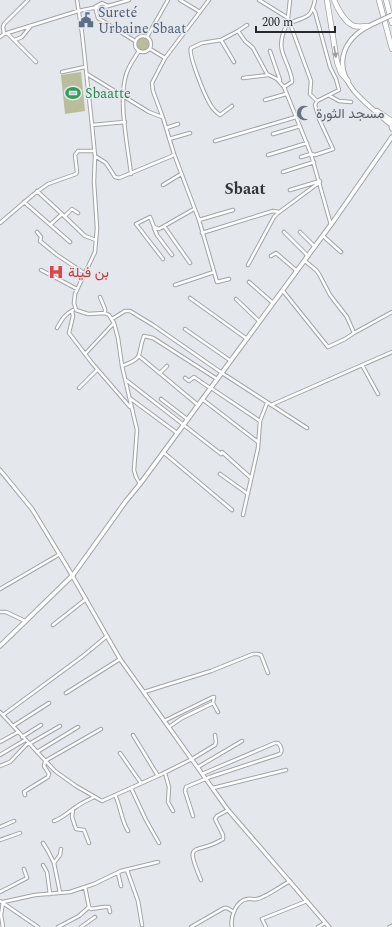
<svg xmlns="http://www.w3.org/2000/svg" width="392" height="927" viewBox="0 0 392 927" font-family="Spectral,Vazirmatn,serif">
	<rect width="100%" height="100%" fill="#e4e7eb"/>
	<path fill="#b9bd9c" d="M136 44a7 7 0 1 1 14 0a7 7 0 1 1-14 0Z
		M81 72 85 111 65 114 61 75Z"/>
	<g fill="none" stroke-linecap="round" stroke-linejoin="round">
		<g stroke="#a1a4a8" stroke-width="4.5">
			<path id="minor" d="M77 0 82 33 92 125 95 156 94 182 97 228 95 252 75 294 74 303 76 310 88 314 105 313 109 315 114 323 118 338 122 366 137 430 134 470 136 477 140 484
				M180 0 200 12
				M259 0 288 18
				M290 0 288 18 311 81 310 94 317 101 339 90 336 79 330 67 315 12 313 9
				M315 0C310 24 302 14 286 26 274 52 288 57 292 80V82L284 87 311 154 331 225
				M108 6 102 3 95 7 98 18 135 41
				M238 31 247 25
				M7 33 36 62
				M4 34 3 27 4 24 28 0
				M135 44a8 8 0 1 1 16 0a8 8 0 1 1-16 0Z
				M0 37 4 34 78 11 93 8H101L129 0
				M147 37 168 0
				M15 40 22 37 30 27
				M221 40 234 62
				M150 49 165 58
				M270 51 280 80
				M62 72 85 67
				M87 74 149 112 162 117
				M243 78 268 75
				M330 96 339 101 351 102
				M265 100 286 94
				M232 106 220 115C216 112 212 108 210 104 205 96 188 55 191 48L202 43 221 40 238 31 245 41 253 48 267 74 277 79 284 87
				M92 125 125 122
				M166 128 178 124
				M273 134 300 126
				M169 139 190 133
				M215 141 296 117
				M174 154 199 220 217 282 229 279
				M268 155 307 143
				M95 156 106 163 115 177 119 178 172 156 174 154 163 118 153 91 152 83 165 58 209 0
				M301 157 311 154 315 155 333 149 319 119 315 105 317 101
				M283 172 314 162
				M131 174C128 147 118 101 126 75 128 67 134 59 139 51
				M163 185 181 174
				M290 190 320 181
				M37 191 62 214
				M24 202 70 242
				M65 216 72 209 78 213
				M199 220 233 210
				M0 223 34 194 48 184 76 174 77 172 75 155 78 151H93
				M51 224 62 214 85 236 96 240
				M164 226 190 263
				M154 228 157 235 172 255
				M37 232 41 237 40 241 57 255 84 273
				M284 232 308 256
				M300 232 315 247
				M202 233 273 211 279 212
				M323 236 341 252
				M271 256 276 253 297 271
				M163 259 136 224 150 217 154 227 159 229 194 209
				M305 261 316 270 319 274 330 295 347 317 354 333 392 312
				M248 265 274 217 278 213 320 182
				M41 270 77 289
				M249 282 273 303
				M175 285 214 272
				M283 291 328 347 345 339 354 333
				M100 297 105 309V313
				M190 298 247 339
				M236 299 260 322
				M72 311 73 316 69 333 92 363 130 407 132 408
				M112 319 125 311H130L153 325 222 373 307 428
				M57 328C62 319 65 314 73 310
				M185 329 231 361
				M85 354 114 323
				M139 356 198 405
				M362 365 378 394
				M122 366C146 357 136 356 144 336L153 338 217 379
				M160 373 167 366
				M185 378 189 381 194 377 210 388
				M126 380 221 454 222 452 251 478
				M79 388 97 370
				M211 388 260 421
				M131 399 177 433
				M161 399 187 419
				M202 399 258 442
				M271 405 392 352
				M163 452 232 510
				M220 474 248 494
				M243 515 258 448 260 421 267 403
				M0 589 60 554
				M0 612H6L25 621
				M53 625 86 599
				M144 692 211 671 253 654H258L261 655 268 673
				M66 693 120 659
				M0 712 55 771 76 786 102 801 162 774 192 759 215 745 216 742 215 735
				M3 715 83 656 107 636
				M164 721 213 697H214L213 703 218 712
				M13 726 49 703
				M169 727 182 718 213 703
				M133 735 158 776
				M22 737 41 725
				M0 742 18 732
				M29 744 60 726
				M37 752 78 727
				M120 753 141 783
				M0 755 25 740
				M0 766 10 762 28 743
				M198 767 242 741
				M165 773 169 787 168 802 173 811
				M131 788 146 820 159 843
				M213 788 286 770
				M25 795 24 792 27 790 48 777 49 774 44 766 45 761 101 729
				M115 795C121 807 121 820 128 831
				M73 809 72 817 76 829 84 830 89 843
				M193 816 185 791 186 787 210 777 280 754C283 751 281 746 278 743H275L202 774
				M54 821C63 818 68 812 76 807 81 803 88 800 94 797
				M0 827 14 821
				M0 840 20 833
				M43 843 48 851 54 863
				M43 865 47 872 50 894
				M127 870 138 901 142 925
				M118 873 121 886
				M201 880C183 838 196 856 223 839V835L215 819 217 816 228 810
				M85 887 89 907 91 909 104 907H109L110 912
				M0 892 27 878 24 869
				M60 893 54 863 60 855 61 849
				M0 901 38 927
				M3 927 1 915 3 902 35 895 70 892 94 884 121 871 158 862
				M58 927 79 916 89 907
				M81 927 95 917
				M191 927 224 908H227L234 912
				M232 927C230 917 236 901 247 899 251 898 253 900 257 899 266 897 281 886 290 881
				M266 927 262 919 307 901
				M318 927 325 923"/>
		</g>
		<g stroke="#a1a4a8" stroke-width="5">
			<path id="tertiary" d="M0 470 32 509 69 570 120 659 228 810 329 927
				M390 927 392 926"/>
		</g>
		<g stroke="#a1a4a8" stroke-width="5.5">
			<path id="secondary" d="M375 23C345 36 331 62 354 91 365 104 379 114 391 125L392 129
				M0 646 73 575 126 501 140 484 335 219 392 137"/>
		</g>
		<g stroke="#a1a4a8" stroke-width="6">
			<path id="motorway" d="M327 0 337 62 341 73 348 81
				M334 0C338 9 344 22 354 26 358 27 364 26 368 26
				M379 0 392 49
				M386 0 392 23
				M377 111 392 121"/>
		</g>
		<use href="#minor" stroke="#fff" stroke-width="2.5"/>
		<use href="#tertiary" stroke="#fff" stroke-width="3"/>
		<use href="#secondary" stroke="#fff" stroke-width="3.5"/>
		<use href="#motorway" stroke="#fff" stroke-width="4.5"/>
		<g stroke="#a1a4a8" stroke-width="5.5" stroke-linecap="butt">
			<path id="secondary-bridge" d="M375 23 392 15"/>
		</g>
		<use href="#secondary-bridge" stroke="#fff" stroke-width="3.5"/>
	</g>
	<defs><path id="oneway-solid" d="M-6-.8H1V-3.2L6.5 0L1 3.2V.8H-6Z"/></defs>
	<use fill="#9e9e9f" href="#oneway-solid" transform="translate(335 52) rotate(80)"/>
	<defs>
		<g id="civic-bare" transform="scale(1.2)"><path d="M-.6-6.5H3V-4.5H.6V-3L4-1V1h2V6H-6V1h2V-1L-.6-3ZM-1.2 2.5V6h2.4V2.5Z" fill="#5c6f8a" stroke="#e4e7eb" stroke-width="2.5" paint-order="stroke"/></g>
		<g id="stadium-bare" transform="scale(1.2)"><path d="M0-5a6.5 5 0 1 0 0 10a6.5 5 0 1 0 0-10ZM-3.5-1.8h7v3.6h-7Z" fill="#2e9e5b" stroke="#e4e7eb" stroke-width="2.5" paint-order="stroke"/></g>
		<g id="mosque-bare" transform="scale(1.2)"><path d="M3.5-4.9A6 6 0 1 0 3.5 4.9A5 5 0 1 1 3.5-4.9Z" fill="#6b7280" stroke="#e4e7eb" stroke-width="2.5" paint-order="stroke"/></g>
		<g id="hospital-bare" transform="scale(1.2)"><path d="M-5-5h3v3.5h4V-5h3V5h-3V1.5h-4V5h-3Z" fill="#e0444e" stroke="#e4e7eb" stroke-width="2.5" paint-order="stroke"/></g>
	</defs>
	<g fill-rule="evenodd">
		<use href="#civic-bare" x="86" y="20"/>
		<use href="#stadium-bare" x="73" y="93"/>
		<use href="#mosque-bare" x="304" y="113"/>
		<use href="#hospital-bare" x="56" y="272"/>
	</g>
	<g text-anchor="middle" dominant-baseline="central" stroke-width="3" stroke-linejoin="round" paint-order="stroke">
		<g font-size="14" fill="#4e5e75" stroke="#e4e7eb" text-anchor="start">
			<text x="98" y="12">Sureté<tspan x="98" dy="16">Urbaine Sbaat</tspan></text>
		</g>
		<g font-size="14" fill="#27864d" stroke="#e4e7eb" text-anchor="start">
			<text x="85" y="93">Sbaatte</text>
		</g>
		<g font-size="14" fill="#5b616d" stroke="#e4e7eb" text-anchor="start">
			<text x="316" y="113">مسجد الثورة</text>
		</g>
		<g font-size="14" fill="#be3a42" stroke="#e4e7eb" text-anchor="start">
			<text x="68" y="272">بن فيلة</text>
		</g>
		<g font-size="16" font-weight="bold" fill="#323538" stroke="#e4e7eb">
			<text x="245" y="189">Sbaat</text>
		</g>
	</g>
	<path d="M256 26v6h79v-6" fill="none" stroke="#27282a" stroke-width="2"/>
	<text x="262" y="26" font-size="12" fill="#27282a" stroke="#e4e7eb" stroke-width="3" paint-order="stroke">200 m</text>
</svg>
